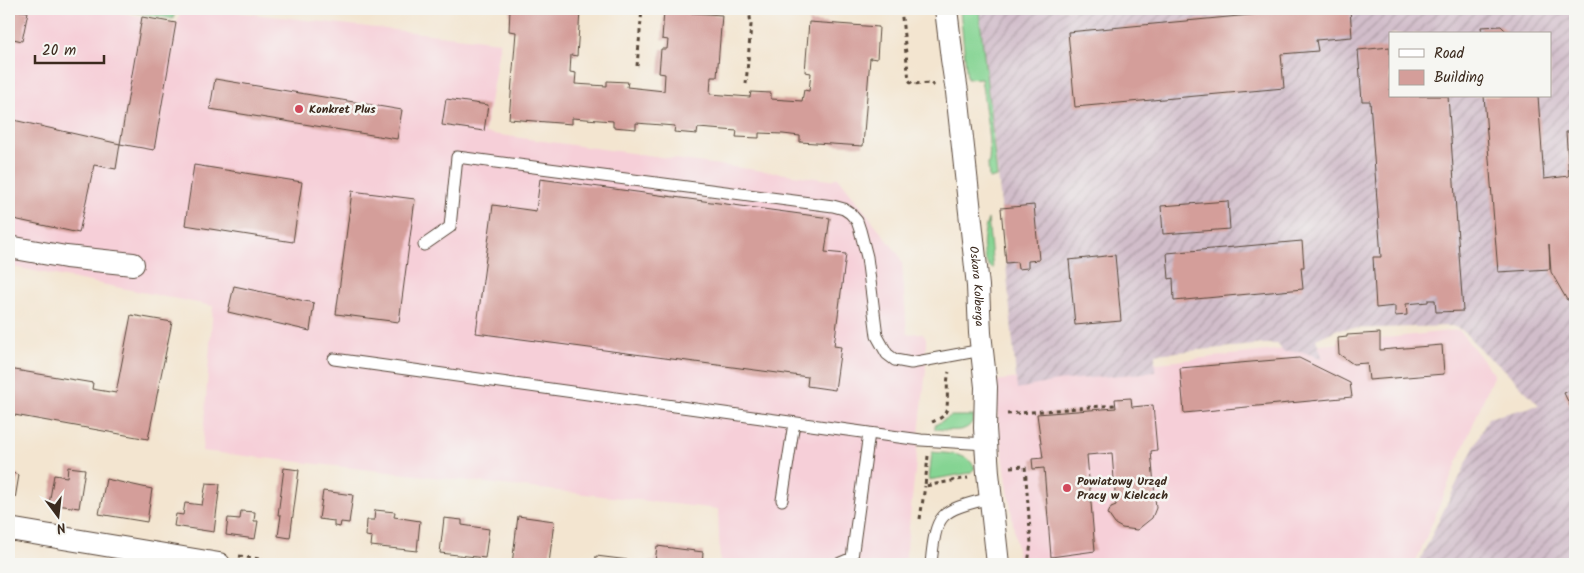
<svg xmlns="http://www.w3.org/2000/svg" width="1584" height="573" viewBox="0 0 1584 573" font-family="Kalam,sans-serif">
	<defs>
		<pattern id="industrial-furrows" width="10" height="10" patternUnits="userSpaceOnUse" patternTransform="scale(1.25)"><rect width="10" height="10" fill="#d1bdca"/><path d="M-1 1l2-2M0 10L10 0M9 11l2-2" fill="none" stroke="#ab9aa3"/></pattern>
		<pattern id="park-crowns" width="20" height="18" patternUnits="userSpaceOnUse" patternTransform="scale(1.25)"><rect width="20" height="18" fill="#85d493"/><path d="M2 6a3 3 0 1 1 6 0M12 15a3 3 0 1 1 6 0" fill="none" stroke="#74b67e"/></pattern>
	</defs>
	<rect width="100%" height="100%" fill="#f6f6f2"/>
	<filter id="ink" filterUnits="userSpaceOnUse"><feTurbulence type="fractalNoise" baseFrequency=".02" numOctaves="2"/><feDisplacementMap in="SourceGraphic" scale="10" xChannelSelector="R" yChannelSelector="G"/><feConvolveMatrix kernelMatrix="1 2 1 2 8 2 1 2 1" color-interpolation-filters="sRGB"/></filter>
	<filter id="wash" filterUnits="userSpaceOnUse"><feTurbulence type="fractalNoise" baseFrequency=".0096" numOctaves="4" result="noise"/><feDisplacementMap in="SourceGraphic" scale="20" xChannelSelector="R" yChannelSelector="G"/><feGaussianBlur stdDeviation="1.12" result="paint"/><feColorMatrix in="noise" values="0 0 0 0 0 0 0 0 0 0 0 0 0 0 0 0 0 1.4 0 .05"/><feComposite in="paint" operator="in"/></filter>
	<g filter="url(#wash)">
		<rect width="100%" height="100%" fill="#f3e5d0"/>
		<path fill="#f6cfd8" d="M9 9H102L177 23 181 9H210L500 42 485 133 830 180 838 177 899 255 902 263 907 334 922 333 926 338V369L905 564H720L718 509 202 451 213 306 9 266Z
			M1459 330 1494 374 1415 564H1019L992 381Z"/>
		<path fill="url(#industrial-furrows)" fill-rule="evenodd" d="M979 9H1575V564H1418L1488 418 1539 405 1504 369 1487 356 1462 330 1452 326 1338 329 1316 339 1323 359 1300 351 1283 352 1278 344H1265L1155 354V372L1057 381 1017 389 999 184ZM1390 34H1550V96H1390Z"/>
		<path fill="#85d493" stroke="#607f58" d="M960 9H979L997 177 989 179 988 164C993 154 983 94 981 78L967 79Z
			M988 219 993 269C979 261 983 232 988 219Z
			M951 416H974C971 435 950 430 935 429V425Z
			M932 452C947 454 968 452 975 468L970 473 929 480Z"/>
		<path fill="url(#park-crowns)" stroke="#607f58" d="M118 9H176L173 19Z"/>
		<g id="blocks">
			<path fill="#d49e9a" d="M9 9 28 12 22 41 9 38Z
				M510 9H560L580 11 577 56 571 55 570 72 576 73 575 84 607 86V81L628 82 627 87 664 91 665 74 659 73 661 49H667L668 40 662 39 664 11 722 15 717 77H711L710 94 750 97 751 92 771 93V99L802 101 804 90 809 91 811 73 805 72 809 22 879 27 877 59 870 58 863 146 800 142V136L783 134 759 133V138L736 137 737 131 698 128 697 134 674 132 675 126 636 123V129L613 127V121L572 118V124L509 119 516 32 509 31Z
				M1314 9H1350L1352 37 1316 40 1318 51 1281 54 1284 88 1075 107 1068 32Z
				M142 17 176 23 154 150 120 144Z
				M1501 26 1506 31V34H1482L1481 27Z
				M1390 47V96H1448L1463 311 1436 312 1435 300H1428V302L1406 304 1407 315 1395 316V306L1376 308 1373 257H1381L1370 101H1362L1358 50Z
				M215 79 402 110 397 139 210 109Z
				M1484 96H1538L1544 179 1569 176 1566 132H1575V299L1567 300 1551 272 1549 244 1550 269 1498 272Z
				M446 99 488 105 484 131 442 125Z
				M9 119 120 144 116 169 94 165 79 233 9 218Z
				M194 165 302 182 293 242 185 225Z
				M540 179 830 218 825 252 846 254 834 346 841 347 835 390 807 386 808 377 476 333 493 205 536 211Z
				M352 191 415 199 399 322 336 314Z
				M1228 201 1230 229 1163 234 1161 206Z
				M1034 205 1039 260 1028 261V268L1018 269 1017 262 1006 263 1001 208Z
				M1302 241 1304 267H1301L1303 289 1174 301 1173 278 1169 279 1167 253Z
				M1115 255 1121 321 1075 325 1069 260Z
				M234 286 314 303 310 331 228 312Z
				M131 315 172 322 148 439 9 414V369L93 383 92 389 116 393Z
				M1380 333V350L1442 345 1444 374 1369 380 1367 363 1353 364 1339 354 1338 338 1347 337V335Z
				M1299 358 1350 383 1352 397 1184 413 1180 368Z
				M1575 388V416L1564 393Z
				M1131 398 1132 407 1153 405 1157 450 1151 451 1156 508 1152 518 1137 530 1122 528 1115 524 1108 514 1111 507 1116 505 1112 453 1087 455 1095 551 1051 557 1044 468 1033 469 1032 459 1043 458 1037 414 1116 408 1115 399Z
				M68 467 85 469 79 508 49 504 54 475 67 477Z
				M284 468 299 470 290 538 278 536 281 515H278Z
				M9 472 19 475 15 499 9 498Z
				M106 479 152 489 147 522 99 514Z
				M206 483 220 484 214 532 174 526 176 514 183 515 185 503 202 505Z
				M323 491 353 495 349 523 341 522 340 527 334 526V521L319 519Z
				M375 510 395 512 394 517 420 521 417 551 371 546 372 537 366 536 367 520H374Z
				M241 511 255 512 254 521H258L255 539 226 535 228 518 240 519Z
				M518 516 554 521 549 564H512Z
				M444 518 462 520V525L489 529 485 558 440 553Z
				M657 546 703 552 702 564H648V561L655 562Z
				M596 556 629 560V564H595Z"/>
		</g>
	</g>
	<g filter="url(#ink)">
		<use href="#blocks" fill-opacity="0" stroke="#574639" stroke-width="1"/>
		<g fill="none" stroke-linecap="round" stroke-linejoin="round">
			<g stroke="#574639" stroke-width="13">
				<path id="lane" d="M424 245 450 227 457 157 833 206 844 209 850 213 857 221 860 230 867 257 877 336 887 354 895 360 911 363 982 350
					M334 359 869 433
					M782 500 794 423
					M838 564 852 558 869 433 921 440 986 444
					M931 564C936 511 940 511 990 498"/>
			</g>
			<g stroke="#574639" stroke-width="24">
				<g id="street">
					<path id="s1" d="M946 9 952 59 957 92 978 286 980 333 986 387 985 428 988 473 998 564"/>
					<path d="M9 247 66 257 133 264"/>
					<path d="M9 529 219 564"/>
				</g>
			</g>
			<path stroke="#574639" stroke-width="3" stroke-dasharray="4 4" stroke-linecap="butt" d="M901 9 909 80 912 84 931 83 934 86
				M637 66 642 9
				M746 84 751 25 749 9
				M1007 414 1115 405
				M932 422C936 420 943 418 945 413 950 406 945 385 949 372
				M928 456 925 486 968 478
				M1010 467 1025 466 1031 543 1028 564
				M920 519 925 486
				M239 556 294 564"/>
			<use href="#lane" stroke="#fff" stroke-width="11"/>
			<use href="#street" stroke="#fff" stroke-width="22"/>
		</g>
	</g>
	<g fill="#d1495b" stroke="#f6f6f2" stroke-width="2">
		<circle cx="299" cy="109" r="5"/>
		<circle cx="1067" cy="488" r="5"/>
	</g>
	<g text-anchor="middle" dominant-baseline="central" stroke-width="5" stroke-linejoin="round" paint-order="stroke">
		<g font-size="12" font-weight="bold" fill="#3b2a1e" stroke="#f6f6f2" text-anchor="start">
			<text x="309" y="109">Konkret Plus</text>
			<text x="1077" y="481">Powiatowy Urząd<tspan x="1077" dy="14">Pracy w Kielcach</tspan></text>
		</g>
		<g font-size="12" fill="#3b2a1e" stroke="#f6f6f2">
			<text stroke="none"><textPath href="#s1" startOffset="279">Oskara Kolberga</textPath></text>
		</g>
	</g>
	<rect width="1584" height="573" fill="none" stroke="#f6f6f2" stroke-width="30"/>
	<rect x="1389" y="32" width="162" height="65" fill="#f6f6f2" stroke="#aba49d"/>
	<rect x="1399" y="49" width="25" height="8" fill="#ffffff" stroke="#aba49d"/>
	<text x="1434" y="58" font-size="15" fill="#3b2a1e">Road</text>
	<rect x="1399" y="70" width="25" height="15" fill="#d49e9a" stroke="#aba49d"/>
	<text x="1434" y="82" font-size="15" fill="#3b2a1e">Building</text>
	<g transform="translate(58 516) rotate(165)" stroke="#f6f6f2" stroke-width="4" paint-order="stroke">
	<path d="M0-4L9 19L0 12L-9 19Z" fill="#3b2a1e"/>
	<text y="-8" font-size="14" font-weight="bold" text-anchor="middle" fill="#3b2a1e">N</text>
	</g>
	<path d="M35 55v8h69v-8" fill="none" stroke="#3b2a1e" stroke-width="2.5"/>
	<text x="42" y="55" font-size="15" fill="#3b2a1e" stroke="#f6f6f2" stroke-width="4" paint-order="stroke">20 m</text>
</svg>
